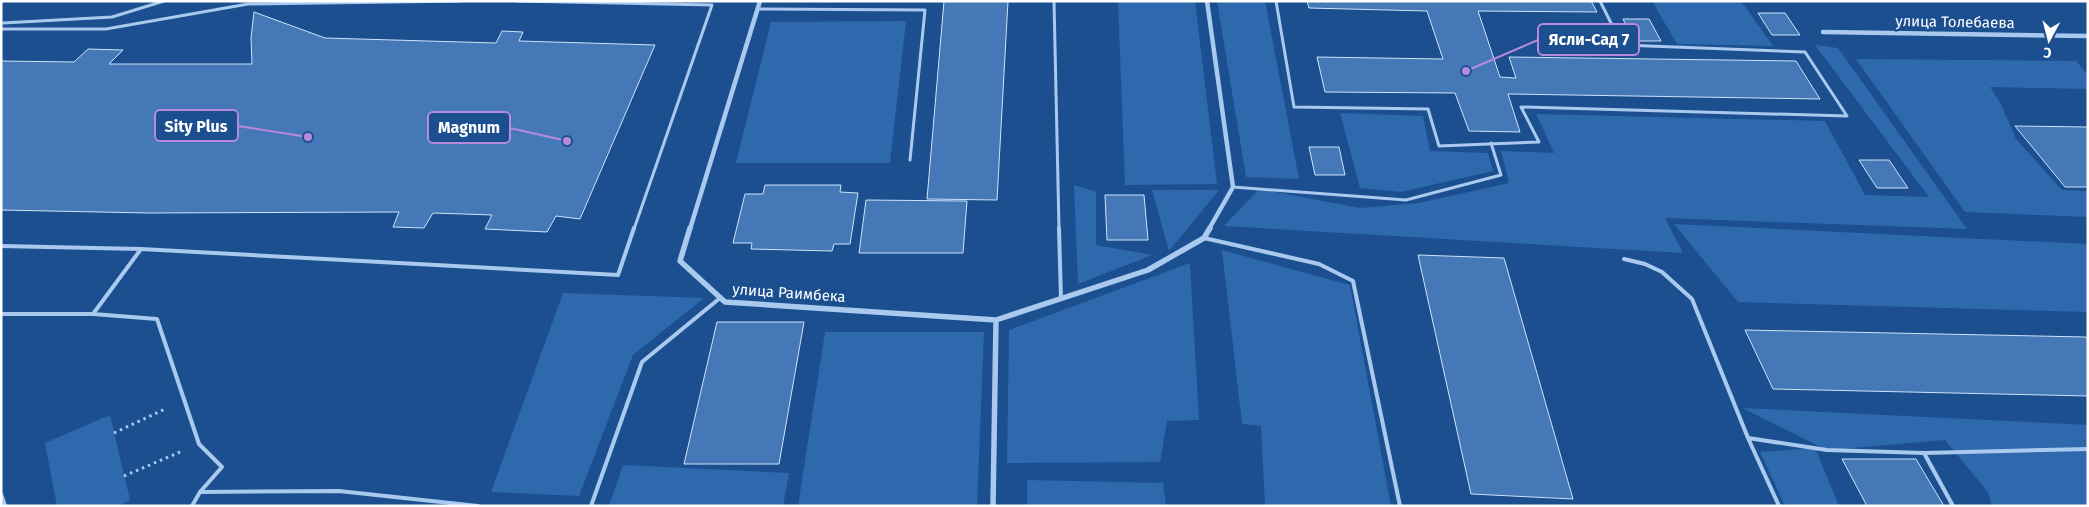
<svg xmlns="http://www.w3.org/2000/svg" width="2089" height="507" font-family="'Fira Sans',sans-serif">
<rect width="100%" height="100%" fill="#1b4f8f"/>
<path fill="#2e69ad" d="M1118 1H1195L1217 184 1125 185Z
M1217 1H1265L1299 179 1246 177Z
M1652 1H1741L1773 46 1677 44Z
M906 21 890 163H736L771 22Z
M1815 45 1838 48 1967 229 1665 218 1683 253 1224 226 1259 189 1360 208 1419 203 1509 183 1501 151 1554 153 1536 114 1825 121 1865 195 1929 197Z
M1856 59 2076 61 2088 75V89L1990 87 2001 104 2016 139 2062 190 2088 191V217L1965 212Z
M1340 113 1423 116 1430 151 1488 153 1493 171 1401 192 1360 188Z
M1074 185 1096 192V245L1152 255 1078 284Z
M1152 190H1219L1169 251Z
M1674 224 2088 244V312L1738 302Z
M1222 250 1350 285 1391 506H1265L1261 426 1242 424Z
M1190 263 1199 420 1167 421 1160 462 1007 463 1009 330Z
M563 293 704 298 633 355 579 496 491 492Z
M825 332H984L977 506H798Z
M1742 408 2088 425V506H1992L1988 492 1945 440 1827 450Z
M110 415 130 500 119 506H57L45 443Z
M1815 448 1839 506H1785L1760 452Z
M623 465H624L789 473 783 506H609Z
M1027 480 1163 483 1166 506H1027Z"/>
<path fill="#4478b7" stroke="#cfe3fa" d="M944 1H1008L997 200 927 199Z
M1307 1H1591L1597 12 1478 11 1500 77 1516 78 1509 57 1796 61 1820 99 1508 94 1520 132 1469 131 1455 93 1325 92 1317 57 1443 59 1427 11 1309 8Z
M254 12 325 38 496 43 502 31 523 32 519 41 655 45 580 219 556 216 547 232 485 229 492 215 433 213 424 228 393 227 399 212 148 213 1 210V61L74 62 88 49 123 50 109 64H252L251 38Z
M1758 13H1785L1800 35H1772Z
M1623 19H1649L1661 41H1634Z
M2015 126 2088 127V187H2065Z
M1309 147H1339L1345 175H1315Z
M1859 160H1889L1908 188H1877Z
M765 185H841L840 192 858 193 850 244H834L832 251 751 249 752 243H733L745 194H763Z
M1105 195H1144L1148 240H1107Z
M866 200 967 201 963 253H859Z
M1418 255 1504 258 1573 499 1471 494Z
M717 322H804L779 464H684Z
M1745 330 2086 337 2088 340V396L1773 389Z
M1842 459H1916L1944 506H1867Z"/>
<g fill="none" stroke-linecap="round" stroke-linejoin="round">
<path stroke="#a9c9ee" stroke-width="3" stroke-dasharray="2.5 4" stroke-linecap="butt" d="M114 433 165 409
M124 476 180 452"/>
<path stroke="#a9c9ee" stroke-width="3" d="M517 1 712 5 634 229
M1054 1 1059 229
M1276 1 1294 107 1428 109 1439 146 1539 142 1521 107 1847 116 1805 52 1622 45 1600 1
M758 9 925 10 910 160
M3 23 112 17 164 1
M1 29H106L248 4 461 1
M1233 187 1406 200 1501 175 1491 143"/>
<path stroke="#a9c9ee" stroke-width="4" d="M1059 228 1061 299
M1204 238 1319 264 1353 281 1400 506
M1 246 141 249 618 275 634 228
M1624 259 1645 264 1662 272 1692 299 1748 438 1779 506
M1 314H93L157 319 199 444 222 467 200 492 192 506
M93 314 141 249
M1748 438 1827 450 1924 453 1953 506
M1924 453 2088 449
M200 492 339 491 478 506
M1 494 5 506
M591 506 642 362 720 298"/>
<path stroke="#a9c9ee" stroke-width="4.5" d="M1207 1 1233 187 1209 229
M1823 32 2088 36
M690 229 760 1"/>
<path stroke="#a9c9ee" stroke-width="5.5" d="M690 228 680 261 725 302 996 320 993 506
M996 320 1148 270 1204 238 1210 228"/>
</g>
<g text-anchor="middle" stroke-width="5" stroke-linejoin="round" paint-order="stroke">
<g font-size="15" fill="#fff" stroke="#1b4f8f">
<text transform="translate(1955 22) rotate(1)" y="5">улица Толебаева</text>
<text transform="translate(789 293) rotate(4)" y="5">улица Раимбека</text>
</g>
</g>
<path fill="none" stroke="#b68bdc" stroke-width="2" d="M1466 71L1538 40M308 137L238 126M567 141L510 128"/>
<g fill="#b68bdc" stroke="#1b4f8f" stroke-width="2">
<circle cx="1466" cy="71" r="5"/>
<circle cx="308" cy="137" r="5"/>
<circle cx="567" cy="141" r="5"/>
</g>
<g fill="#1b4f8f" stroke="#b68bdc" stroke-width="2">
<rect x="1538" y="24" width="101" height="31" rx="5"/>
<rect x="155" y="110" width="83" height="31" rx="5"/>
<rect x="428" y="112" width="82" height="31" rx="5"/>
</g>
<g font-size="16" text-anchor="middle" font-weight="bold" fill="#fff">
<text x="1589" y="45">Ясли-Сад 7</text>
<text x="196" y="132">Sity Plus</text>
<text x="469" y="133">Magnum</text>
</g>
<rect width="2089" height="507" fill="none" stroke="#ffffff" stroke-width="5"/>
<g transform="translate(2049 40) rotate(187)" stroke="#1b4f8f" stroke-width="4" paint-order="stroke">
<path d="M0-4L9 19L0 12L-9 19Z" fill="#ffffff"/>
<text y="-8" font-size="14" font-weight="bold" text-anchor="middle" fill="#ffffff">С</text>
</g>
</svg>
